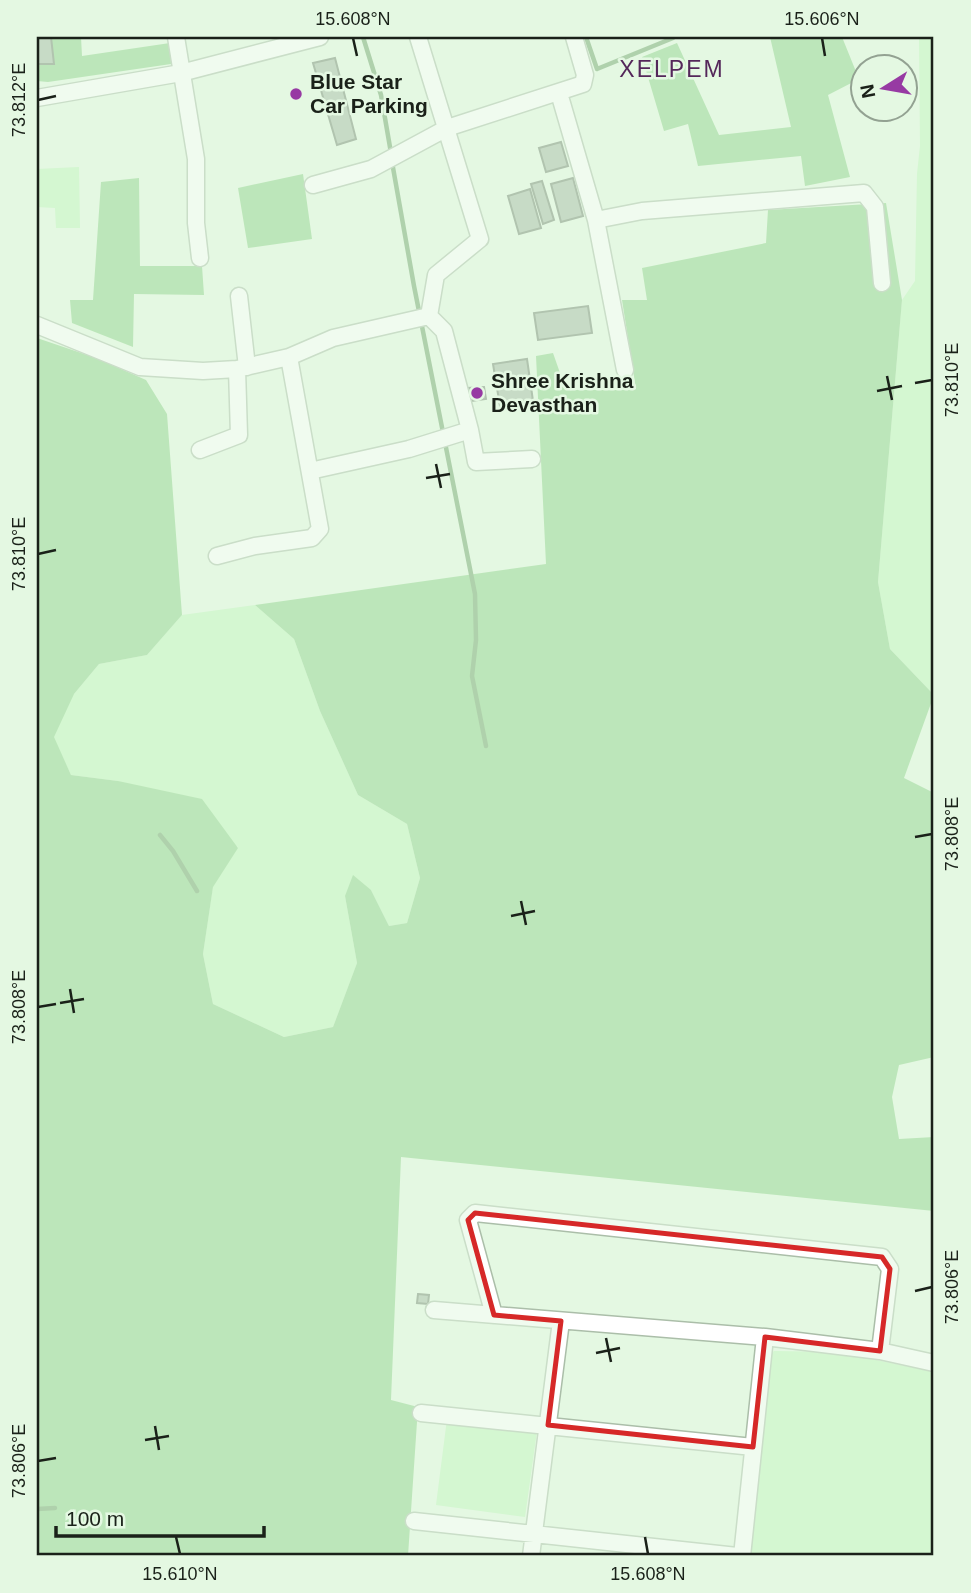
<svg xmlns="http://www.w3.org/2000/svg" width="971" height="1593" font-family="Helvetica,sans-serif">
<rect width="100%" height="100%" fill="#e4f8e2"/>
<path fill="#c0f5bc" d="M919 37H934V695L890 649 878 582 902 300 915 281 917 174 920 146Z
M79 167 80 228H56L55 208 37 207V169Z
M255 605 294 639 320 711 358 795 407 824 420 878 407 923 389 926 371 890 345 896 357 963 333 1027 284 1037 213 1004 203 954 213 886 238 847 118 781 71 775 53 737 37 664 74 694 99 664 147 655 182 615Z
M774 1351 838 1352 934 1372V1556H748L767 1357Z
M447 1419 537 1431 525 1517 436 1505Z"/>
<path fill="#8dd189" d="M37 37H81L82 56 170 43 171 64 48 82 37 81Z
M770 37H842L859 79 828 95 850 177 805 186 801 156 698 166 688 124 664 131 642 57 677 43 719 135 791 127Z
M303 174 312 239 248 248 238 188Z
M139 178 140 266H202L204 295 134 294 133 347 72 323 70 300H93L101 182Z
M886 203 902 300 878 582 890 649 934 695 904 778 934 793V1057L899 1065 892 1097 899 1139 934 1137V1211L401 1157 391 1400 418 1407 408 1556H37V338L96 358 146 380 167 414 182 615 147 655 99 664 74 694 54 737 71 775 118 781 202 799 238 848 213 887 203 954 213 1004 284 1037 333 1027 357 963 345 896 353 875 371 890 389 926 407 923 420 878 407 824 358 795 320 711 294 639 255 605 546 564 536 356 553 353 566 390 636 389 622 300H647L642 268 766 243 768 210Z"/>
<g fill="none" stroke-linecap="round" stroke-linejoin="round">
<path stroke="#70a26c" stroke-width="4.5" d="M363 37 381 95 391 153
M586 37 597 69 673 38
M392 162 414 286 475 594 476 640 472 676 486 746
M160 835 173 851 197 891
M37 1509 55 1508"/>
</g>
<path fill="#a5b8a4" stroke="#738572" stroke-width="2" d="M37 37H51L54 64H37Z
M335 58 356 139 337 145 313 63Z
M561 142 568 166 546 172 539 148Z
M573 178 583 216 561 222 551 184Z
M542 181 554 220 543 224 531 184Z
M530 189 541 228 519 234 508 196Z
M588 306 592 333 538 340 534 313Z
M527 359 533 401 500 406 493 364Z
M484 387 486 399 472 401 468 388Z
M418 1294 429 1295 428 1304 417 1303Z"/>
<g fill="none" stroke-linecap="round" stroke-linejoin="round">
<g stroke="#abbea9" stroke-width="19">
<path id="minor" d="M176 37 196 159V223L200 258
M559 93 596 220 625 370
M37 98 181 73 320 37
M313 185 371 169 447 128 583 84 585 75 574 37
M596 220 642 211 864 193 875 207 882 283
M239 296 247 367
M429 316 444 331 470 430 476 462 532 459
M37 325 140 367 203 371 237 369 289 357 333 338 429 316 436 275 480 239 418 37
M200 450 239 435 237 369
M310 471 409 449 470 430
M217 556 255 546 312 538 320 529 289 357
M434 1310 765 1337 880 1351 934 1363
M494 1315 468 1220 475 1213 882 1257 890 1269 880 1351
M421 1413 753 1447
M414 1521 737 1556
M531 1556 561 1321
M742 1556 765 1337"/>
</g>
<use href="#minor" stroke="#fff" stroke-width="16"/>
</g>
<path d="M0 0H971V1593H0ZM475 1213 882 1257 890 1269 880 1351 765 1337 753 1447 548 1425 561 1321 494 1315 468 1220Z" fill="#e4f8e2" fill-opacity=".55" fill-rule="evenodd"/>
<path fill="none" stroke="#d62828" stroke-width="5" stroke-linejoin="round" d="M475 1213 882 1257 890 1269 880 1351 765 1337 753 1447 548 1425 561 1321 494 1315 468 1220Z"/>
<path fill="none" stroke="#1a2119" stroke-width="2.5" d="M353 38 357 56M822 38 825 56M38 100 56 96M887 376 892 400M915 383 932 380M877 391 902 386M436 464 441 488M426 478 450 474M38 554 56 550M915 837 932 834M521 901 526 925M511 916 535 911M70 989 74 1013M60 1003 84 999M38 1007 56 1004M915 1291 932 1287M606 1338 611 1362M596 1353 620 1348M155 1426 159 1450M145 1440 169 1436M38 1461 56 1458M176 1537 180 1554M645 1537 648 1554"/>
<g fill="#973aa3" stroke="#e4f8e2" stroke-width="2.5">
<circle cx="296" cy="94" r="7"/>
<circle cx="477" cy="393" r="7"/>
</g>
<g text-anchor="middle" stroke-width="5" stroke-linejoin="round" paint-order="stroke">
<g font-size="21" font-weight="bold" fill="#1a2119" stroke="#e4f8e2" text-anchor="start">
<text x="310" y="89">Blue Star<tspan x="310" dy="24">Car Parking</tspan></text>
<text x="491" y="388">Shree Krishna<tspan x="491" dy="24">Devasthan</tspan></text>
</g>
<g font-size="23" letter-spacing="2" fill="#54275a" stroke="#e4f8e2">
<text x="672" y="77">XELPEM</text>
</g>
</g>
<rect width="971" height="1593" fill="none" stroke="#e4f8e2" stroke-width="77"/>
<g transform="translate(884 88) rotate(259)"><circle r="33" fill="#e4f8e2" stroke="#93a292" stroke-width="2"/>
<path d="M0-5L12 26L0 18L-12 26Z" fill="#973aa3"/>
<text y="-10" font-size="19" font-weight="bold" text-anchor="middle" fill="#1a2119">N</text>
</g>
<path d="M56 1526v10h208v-10" fill="none" stroke="#1a2119" stroke-width="3.5"/>
<text x="66" y="1526" font-size="21" fill="#1a2119" stroke="#e4f8e2" stroke-width="5" paint-order="stroke">100 m</text>
<rect x="38" y="38" width="894" height="1516" fill="none" stroke="#1a2119" stroke-width="2.5"/>
<g font-size="18" text-anchor="middle" fill="#1a2119">
<text x="353" y="25">15.608°N</text>
<text x="822" y="25">15.606°N</text>
<text transform="translate(19 100) rotate(-90)" y="6">73.812°E</text>
<text transform="translate(952 380) rotate(-90)" y="6">73.810°E</text>
<text transform="translate(19 554) rotate(-90)" y="6">73.810°E</text>
<text transform="translate(952 834) rotate(-90)" y="6">73.808°E</text>
<text transform="translate(19 1007) rotate(-90)" y="6">73.808°E</text>
<text transform="translate(952 1287) rotate(-90)" y="6">73.806°E</text>
<text transform="translate(19 1461) rotate(-90)" y="6">73.806°E</text>
<text x="180" y="1580">15.610°N</text>
<text x="648" y="1580">15.608°N</text>
</g>
</svg>
